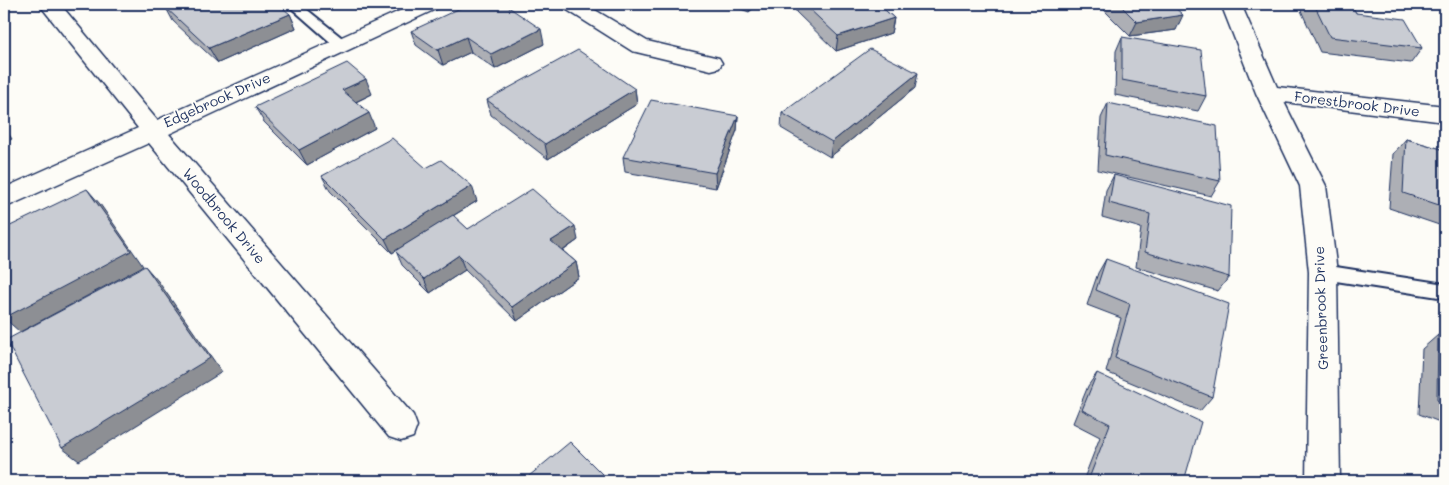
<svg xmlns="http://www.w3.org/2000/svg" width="1449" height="485" font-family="Mali,sans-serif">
<rect width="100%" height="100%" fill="#fdfcf7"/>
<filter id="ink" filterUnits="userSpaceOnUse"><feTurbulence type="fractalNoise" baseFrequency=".02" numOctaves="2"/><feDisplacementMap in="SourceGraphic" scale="10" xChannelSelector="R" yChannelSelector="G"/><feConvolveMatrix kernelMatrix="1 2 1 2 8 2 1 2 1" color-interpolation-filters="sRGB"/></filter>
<g filter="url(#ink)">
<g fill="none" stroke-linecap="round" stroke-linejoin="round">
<g stroke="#1b2f5e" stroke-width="4">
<path id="lane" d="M287 4H300L346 41 347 44 346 47H336Z
M1438 4H1445V8L1440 7Z
M1323 265 1445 284V298L1323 279 1317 277 1315 272 1317 267Z"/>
</g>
<g stroke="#1b2f5e" stroke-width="3">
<path id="street" d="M39 4H60L157 120 415 4H441L438 8 169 134 413 415 417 426 413 437 401 441 389 437 149 143 4 208V188L138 128Z
M561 4H585L647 41 719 58 722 63 719 68 711 70 632 51 564 8Z
M1221 4H1241L1277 87 1445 106V122L1284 102 1326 186 1337 272 1340 481H1306L1309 272 1300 186 1256 93Z"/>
</g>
<use href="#lane" fill="#fdfcf7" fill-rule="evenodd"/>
<use href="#street" fill="#fdfcf7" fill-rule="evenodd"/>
</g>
<path fill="#adafb5" stroke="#1b2f5e" d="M162 4H251L254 6 290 14 296 28 218 63 173 21 165 6Z
M727 4H758L749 12Z
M772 4H785L781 7Z
M797 4H878L894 18 891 33 836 51 796 12Z
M1098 4H1171L1176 30 1130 36Z
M1298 4H1351L1356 13 1422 48 1411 63 1320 52Z
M411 31 544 44 495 69 471 52 443 65 416 45Z
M1122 37 1206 96 1198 111 1115 95 1116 51Z
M915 88 830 157 781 128 782 113Z
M635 89 637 104 548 159 491 115 487 100Z
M372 94 356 102 375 128 307 165 264 122 255 107Z
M1108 103 1220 181 1211 196 1098 170 1101 118Z
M738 116 737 130 716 188 625 172 623 157Z
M1406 139 1445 150V227L1389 208 1393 154Z
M426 168 477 201 453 216 468 229 578 240 563 251 576 262 579 277 517 321 465 270 430 293 402 265 396 251 392 253 330 191 322 176Z
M1114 175 1229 277 1218 291 1136 267 1141 228 1102 217 1106 190Z
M1106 259 1212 397 1200 411 1106 372 1121 318 1087 305 1098 273Z
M1438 335 1445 338V424L1419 414 1422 349Z
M1097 373 1184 481H1083L1100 437 1073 423 1088 386Z"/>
<path fill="#8d8f94" stroke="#1b2f5e" d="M750 4H758L749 12Z
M290 14 296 28 218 63 209 48Z
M1183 15 1176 30 1130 36 1137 22Z
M894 18 891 33 836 51 838 36Z
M541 29 544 44 495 69 491 54Z
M466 37 471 52 443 65 438 50Z
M918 73 915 88 830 157 832 142Z
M366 79 372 94 349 105 342 90Z
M635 89 637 104 548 159 545 144Z
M369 113 375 128 307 165 299 150Z
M738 116 737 130 716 188 715 173Z
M4 127 12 139 4 143Z
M472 186 477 201 392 253 385 239Z
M87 189 100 204 143 266 20 332 4 318Z
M575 226 578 240 555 256 551 241Z
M459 255 465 270 430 293 424 279Z
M576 262 579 277 517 321 512 307Z
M145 266 158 281 222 372 79 461 62 448Z"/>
<path fill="#c9ccd3" stroke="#1b2f5e" d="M171 4H251L254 6 261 4H278L290 14 209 48 164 6Z
M469 4H504L541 29 491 54 466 37 438 50 411 31Z
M804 4H878L894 18 838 36Z
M1119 4H1171L1183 15 1137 22Z
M1314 4H1351L1356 13 1405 19 1422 48 1330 37Z
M1122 37 1201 50 1206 96 1122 80Z
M870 49 918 73 832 142 782 113Z
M578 50 635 89 545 144 487 100Z
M347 63 366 79 342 90 369 113 299 150 255 107Z
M651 100 738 116 715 173 623 157Z
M1108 103 1217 126 1220 181 1105 155Z
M392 138 426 168 441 160 472 186 385 239 322 176Z
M1406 139 1445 150V207L1403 193Z
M1114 175 1231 206 1229 277 1145 252 1150 214 1109 203Z
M87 189 131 251 4 318V229Z
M532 189 575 226 551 241 576 262 512 307 459 255 424 279 395 251 453 215 468 229Z
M1106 259 1229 304 1212 397 1115 358 1130 304 1096 290Z
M145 266 210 358 62 448 6 340Z
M1438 335 1445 338V404L1437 400Z
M1097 373 1201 422 1184 481H1088L1110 424 1082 410Z
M570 442 609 481H523Z"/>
</g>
<g text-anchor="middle" stroke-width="4" stroke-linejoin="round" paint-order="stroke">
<g font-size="14" fill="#1b2f5e" stroke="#fdfcf7">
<text transform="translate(217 100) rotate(-24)" y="5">Edgebrook Drive</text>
<text transform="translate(1357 104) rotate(7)" y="5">Forestbrook Drive</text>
<text transform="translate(224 216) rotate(50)" y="5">Woodbrook Drive</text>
<text transform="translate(1321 308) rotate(-92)" y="5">Greenbrook Drive</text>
</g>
</g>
<rect width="1449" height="485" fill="none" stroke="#fdfcf7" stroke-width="20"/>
<rect x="10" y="10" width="1429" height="465" fill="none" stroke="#1b2f5e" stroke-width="2" filter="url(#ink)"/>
</svg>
